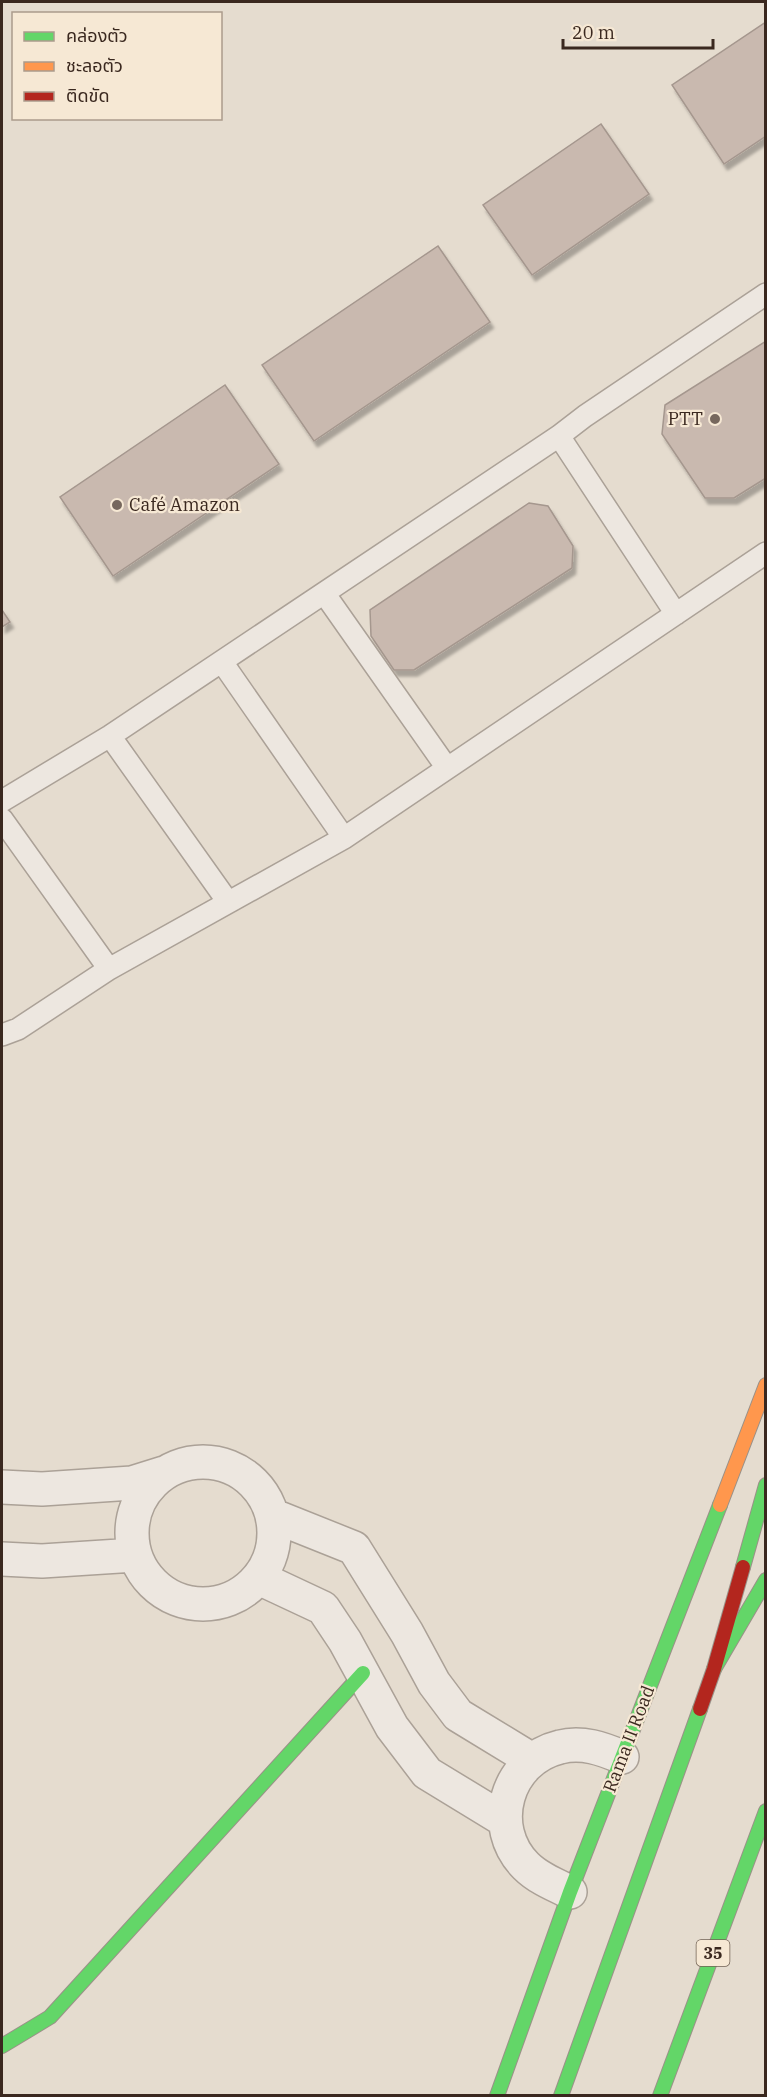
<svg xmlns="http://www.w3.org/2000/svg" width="767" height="2097" font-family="'IBM Plex Serif','Noto Sans Thai',serif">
<defs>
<filter id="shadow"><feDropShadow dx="3.5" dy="6" stdDeviation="1.5" flood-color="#0004"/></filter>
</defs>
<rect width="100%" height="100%" fill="#e5dccf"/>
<path fill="#c9b9af" stroke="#a5978e" stroke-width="1.5" filter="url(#shadow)" d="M766 22V136L724 164 672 85Z
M601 124 649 194 532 275 483 205Z
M438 246 490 322 314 441 262 365Z
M766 341V478L734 498H705L662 434 665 405Z
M225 385 279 464 113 576 60 497Z
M529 503 548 506 573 546 572 568 414 670H394L371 636 370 610Z
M2 610 10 622 2 627Z"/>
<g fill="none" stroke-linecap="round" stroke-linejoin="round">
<g stroke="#aba197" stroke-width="24">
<path id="lane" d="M559 436 676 614
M324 593 447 768
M222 662 344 838
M110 736 228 902
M2 801 110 736 559 436 585 416 766 294
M2 819 109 969
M2 1035 18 1029 109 969 344 838 766 553"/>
</g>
<g stroke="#aba197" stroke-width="36">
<path id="street" d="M132 1533a71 71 0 1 1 142 0a71 71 0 1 1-142 0Z
M2 1487 42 1489 132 1483 164 1473
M274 1516 354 1548 407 1633 434 1683 458 1715 532 1760
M2 1559 42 1561 135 1555
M259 1578 323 1608 345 1641 392 1727 427 1773 504 1820
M570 1892C555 1885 538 1878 526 1866 487 1827 506 1760 560 1747 582 1741 603 1749 622 1757"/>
</g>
<g stroke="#9a9188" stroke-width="16">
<path id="fast" d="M743 1567 766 1485
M714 1669 766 1580
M2 2046 50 2017 363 1673
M497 2096 570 1892 720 1505
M561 2096 700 1709
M660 2096 766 1811"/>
</g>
<g stroke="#9a9188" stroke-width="16">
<path id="slow" d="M720 1505 766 1385"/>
</g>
<g stroke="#9a9188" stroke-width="16">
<path id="jam" d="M700 1709 714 1669 743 1567"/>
</g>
<use href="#lane" stroke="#ede7e0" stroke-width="21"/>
<use href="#street" stroke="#ede7e0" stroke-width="33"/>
<use href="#fast" stroke="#63d668" stroke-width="14"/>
<use href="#slow" stroke="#ff974d" stroke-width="14"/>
<use href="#jam" stroke="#b3261e" stroke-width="14"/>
</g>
<g fill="#76675d" stroke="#f6e8d4" stroke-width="2">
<circle cx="715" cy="419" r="6"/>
<circle cx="117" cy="505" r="6"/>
</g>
<g text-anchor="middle" stroke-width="4.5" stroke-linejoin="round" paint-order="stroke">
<rect fill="#f6e8d4" stroke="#726255" stroke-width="1.5" x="696.5" y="1940" width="33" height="26" rx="4.5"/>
<g font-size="16" font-weight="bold" fill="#3a281f">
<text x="713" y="1959">35</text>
</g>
<g font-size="18" fill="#3a281f" stroke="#f6e8d4" text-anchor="end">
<text x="703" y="425">PTT</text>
<text x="129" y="511" text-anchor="start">Café Amazon</text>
</g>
<g font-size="18" fill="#3a281f" stroke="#f6e8d4">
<text transform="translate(629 1739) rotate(-69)" y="6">Rama II Road</text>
</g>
</g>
<rect width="767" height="2097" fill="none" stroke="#3a281f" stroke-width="6"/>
<rect x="12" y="12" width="210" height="108" fill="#f6e8d4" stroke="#ab9b8c" stroke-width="1.5"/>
<rect x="24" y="32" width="30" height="9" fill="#63d668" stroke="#ab9b8c" stroke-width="1.5"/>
<text x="66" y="42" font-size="18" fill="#3a281f">คล่องตัว</text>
<rect x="24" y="62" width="30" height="9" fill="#ff974d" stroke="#ab9b8c" stroke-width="1.5"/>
<text x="66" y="72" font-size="18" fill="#3a281f">ชะลอตัว</text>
<rect x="24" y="92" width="30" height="9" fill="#b3261e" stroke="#ab9b8c" stroke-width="1.5"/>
<text x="66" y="102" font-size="18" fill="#3a281f">ติดขัด</text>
<path d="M563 39v9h150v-9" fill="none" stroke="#3a281f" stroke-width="3"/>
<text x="572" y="39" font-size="18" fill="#3a281f" stroke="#f6e8d4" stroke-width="4.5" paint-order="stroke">20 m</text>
</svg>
